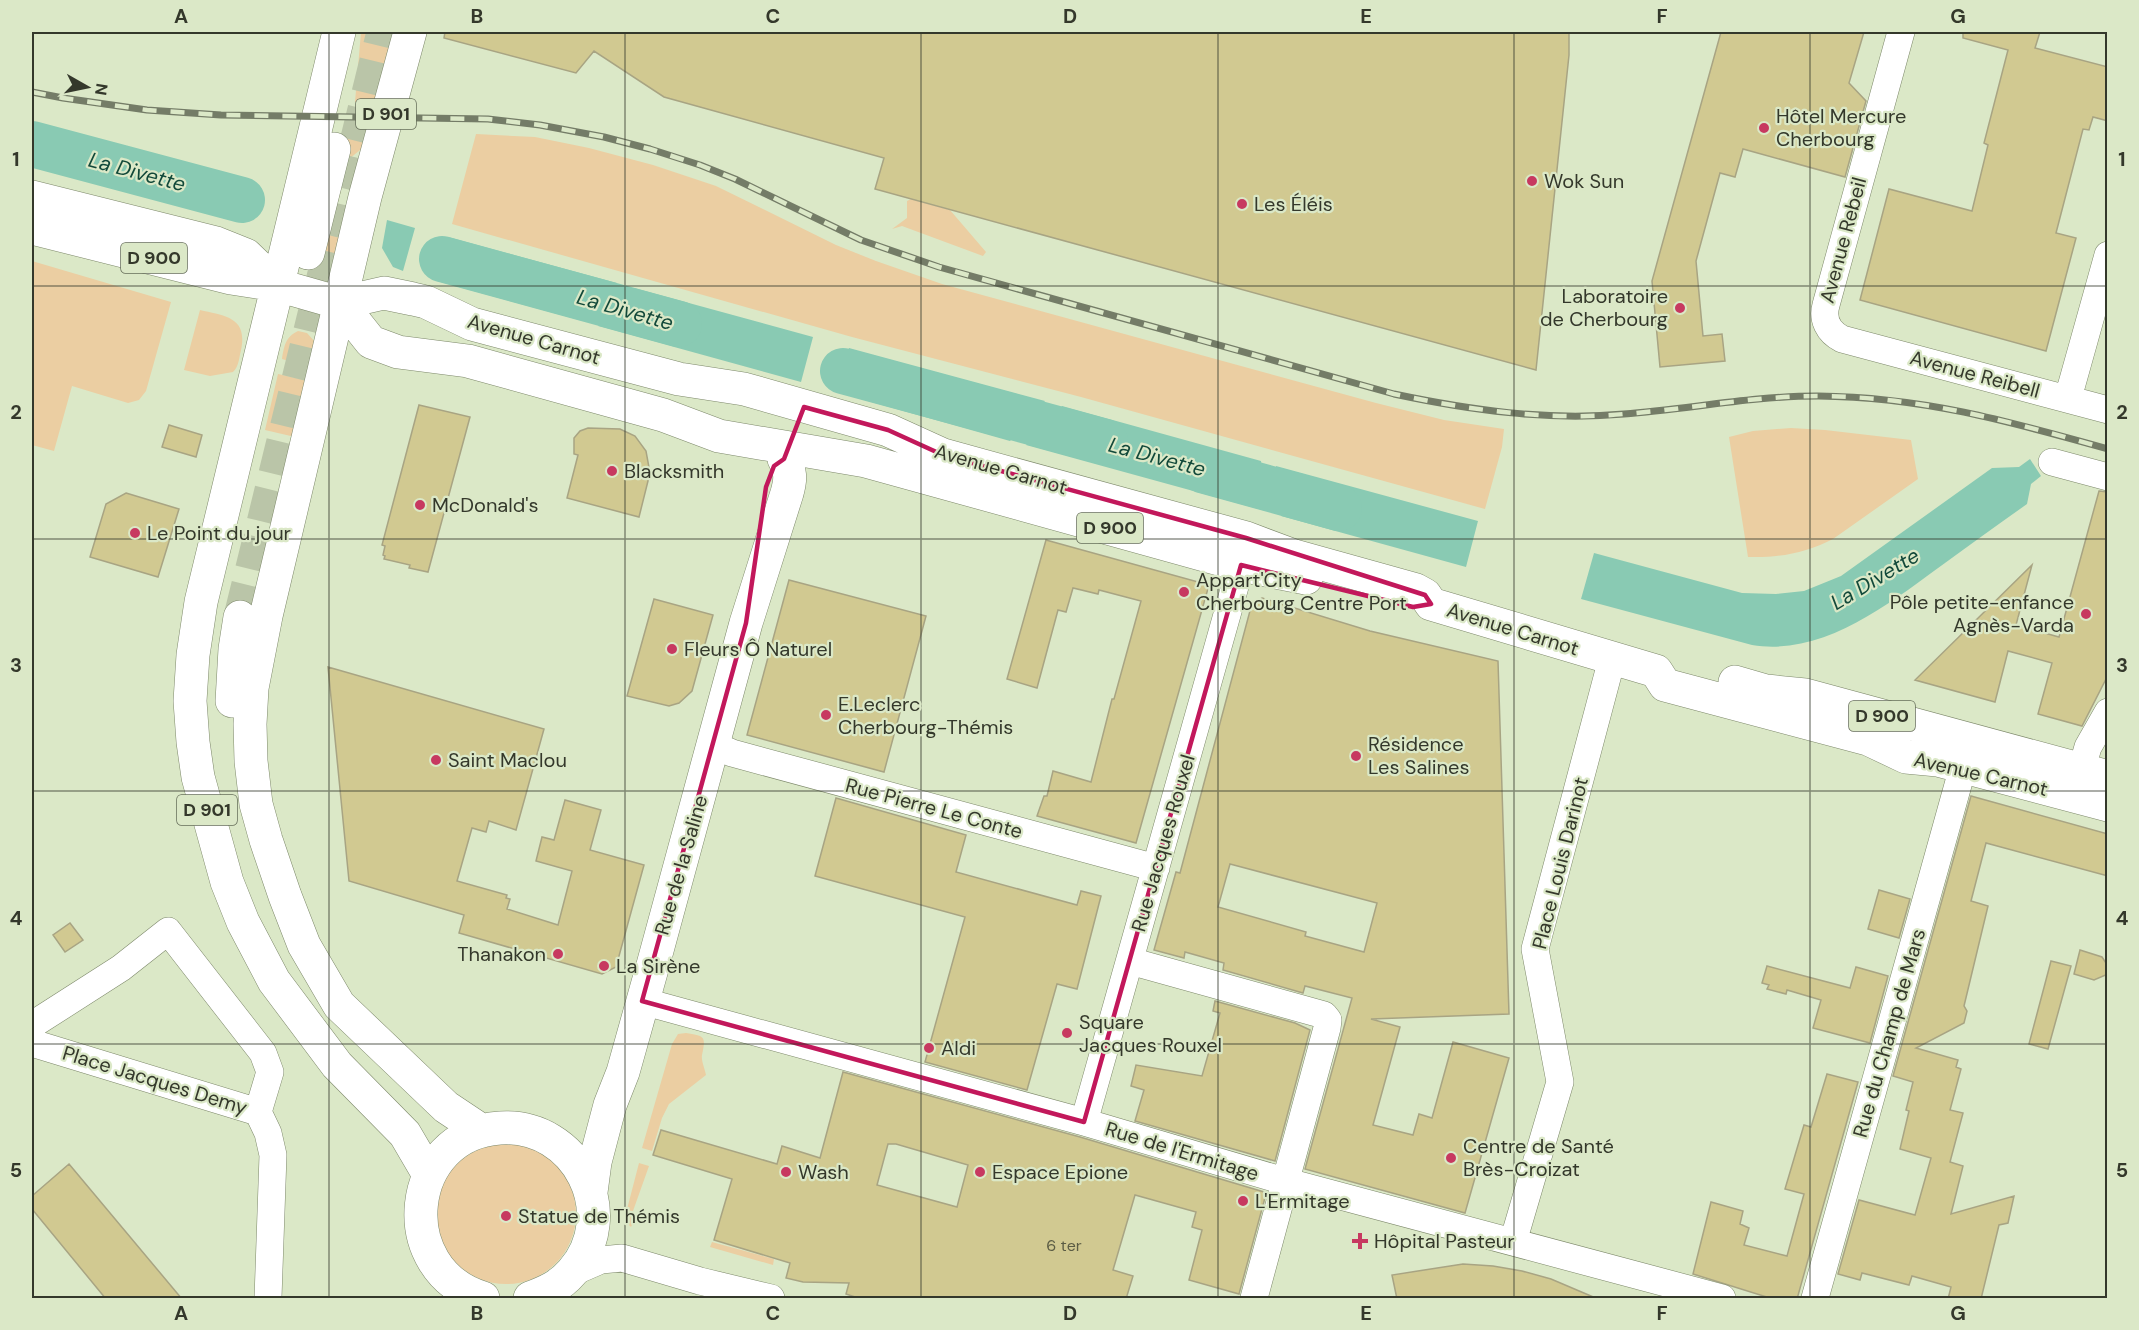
<svg xmlns="http://www.w3.org/2000/svg" width="2139" height="1330" font-family="'DM Sans',sans-serif">
<rect width="100%" height="100%" fill="#dbe8c7"/>
<path fill="#ebcea2" d="M361 32 391 38 375 104 355 102Z
M348 122 371 123 365 146 349 159 335 213 325 211Z
M476 134 535 137 589 148 653 165 716 186 836 245 876 261 942 284 1376 403 1444 420 1504 429 1502 447 1485 509 1081 397 852 337 452 224Z
M911 199 950 210 986 252 983 256 902 226 892 229 907 218V201Z
M319 226 345 233 335 255 330 258 321 256Z
M32 261 171 302 146 391 139 400 128 403 72 386 54 451 32 445Z
M200 310C225 316 248 317 241 350 239 358 239 366 233 372L210 376 184 370Z
M298 331 307 333 316 343 312 368 282 359C284 347 285 337 298 331Z
M278 374 309 381 295 437 265 430Z
M1791 428 1825 430 1911 440 1918 479 1833 539C1806 553 1779 558 1748 557L1729 437 1753 431Z
M686 1033C705 1036 706 1036 702 1055 701 1061 705 1069 706 1075L669 1104 662 1118 652 1151 642 1148 672 1044 678 1034Z
M436 1214a70 70 0 1 1 140 0a70 70 0 1 1-140 0Z
M639 1163 649 1166 633 1211 636 1216 631 1227 628 1224 625 1217Z
M712 1242 774 1259 773 1265 710 1247Z"/>
<path fill="#89cab3" d="M387 220 415 228 403 271 393 267 382 248Z
M448 237 617 283 583 321 437 281Z
M634 288 813 337 801 382 598 326Z
M849 348 1045 401 1010 441 836 392Z
M1062 406 1261 461 1266 511 1026 445Z
M2030 459 2041 476 2031 484 2027 504C1999 524 1972 543 1945 563 1891 602 1824 657 1752 645L1581 599 1594 553 1742 593 1776 594 1804 591 1841 576 1992 468 2019 467Z
M1276 466 1478 521 1466 567 1281 516Z"/>
<g fill="none" stroke-linecap="round" stroke-linejoin="round">
<path stroke="#89cab3" stroke-width="46" d="M32 144 242 200
M442 259 679 324
M843 371 1105 442
M1202 470 1339 508"/>
</g>
<path fill="#d1c991" stroke="#a8a483" stroke-width="1.5" fill-rule="evenodd" d="M445 32H1569V55L1536 370 875 189 884 158 664 97 594 51 576 73 444 38Z
M1721 32H1864L1849 83 1866 101 1845 177 1743 149 1735 177 1720 173 1696 261 1703 336 1722 334 1725 361 1660 367 1652 281Z
M1963 32H2040L2035 48 2108 67V121L2093 117 2089 130 2083 129 2056 233 2076 238 2046 351 1860 300 1889 189 1972 211 1988 145 1984 143 2008 50 1963 38Z
M419 405 470 417 428 572 409 568 410 565 384 559 385 556 383 555 385 546 382 545Z
M169 425 202 435 196 457 162 447Z
M588 428 620 429 635 436 646 451 650 473 639 517 567 498 578 455 574 454V438L580 431Z
M2099 491 2108 492V675L2082 726 2038 714 2052 663 2008 651 1995 702 1915 680 2032 565 2016 625 2059 637Z
M126 493 179 509 158 577 90 557 106 504Z
M1046 540 1209 585 1136 843 1037 816 1044 796H1047L1053 771 1091 782 1112 699H1114L1141 601 1099 590 1098 594 1073 588 1066 612 1058 610 1037 688 1007 679Z
M789 580 926 616 884 772 747 735Z
M1262 598 1370 631 1498 661 1509 1014 1371 1019 1400 1027 1373 1125 1413 1135 1419 1114 1432 1118 1453 1042 1509 1058 1465 1213 1305 1169 1352 998 1305 986 1303 993 1223 970 1224 963 1185 952 1184 958 1154 950 1176 872 1180 873 1251 607 1254 602ZM1230 864 1377 903 1364 952 1305 936 1306 932 1218 907Z
M654 599 713 615 692 691 679 703 669 706 627 696Z
M328 667 544 729 516 830 489 821 486 832 472 828 457 881 507 895 506 898 510 899 507 909 558 925 572 871 536 861 542 837 554 840 565 800 601 810 590 850 644 865 616 967 602 974 459 933 464 915 349 881Z
M1971 796 2108 834V876L1986 843 1971 901 1988 906 1964 1006 1967 1011 1964 1023 1916 1048 1958 1060 1956 1067 1961 1069 1950 1110 1963 1113 1950 1162 1963 1166 1951 1214 2014 1196 2008 1223 1999 1225 1981 1299H1948L1951 1287 1912 1276 1909 1285 1862 1273 1860 1280 1838 1274 1859 1200 1915 1215 1931 1158 1900 1149 1909 1111 1906 1110 1913 1082 1893 1076Z
M836 798 966 835 956 872 1077 905 1081 891 1101 896 1077 989 1057 984 1027 1090 925 1062 965 917 815 876Z
M1879 890 1910 899 1899 938 1868 929Z
M70 923 83 940 65 952 53 935Z
M2080 950 2102 957 2108 966V974L2094 980 2074 974Z
M2051 961 2071 966 2048 1049 2029 1044Z
M1767 966 1850 988 1856 967 1888 976 1870 1043 1813 1028 1821 1000 1787 990 1786 994 1767 989 1769 985 1762 983Z
M1215 1001 1295 1023 1310 1030 1275 1161 1135 1121 1144 1090 1131 1086 1136 1065 1202 1076 1220 1013 1213 1011Z
M843 1072 1080 1137 1264 1192 1266 1194 1239 1294 1189 1280 1202 1230 1192 1227 1196 1212 1135 1195 1113 1270 1133 1276 1126 1299H861L846 1294 849 1283 803 1282 786 1278 790 1263 714 1240 732 1179 653 1155 661 1130 777 1164 782 1146 820 1158ZM888 1144H896L968 1165 957 1207 877 1185Z
M1827 1074 1858 1082 1797 1299H1773L1693 1274 1711 1202 1743 1211 1740 1224 1749 1228 1744 1245 1787 1256 1804 1194 1785 1189 1804 1125 1811 1127Z
M69 1164 182 1299H106L32 1209V1196Z
M1463 1264 1493 1266 1522 1271 1551 1279 1598 1299H1397L1392 1275Z"/>
<g fill="none" stroke-linecap="round" stroke-linejoin="round">
<path stroke="#bac5a8" stroke-width="33" stroke-dasharray="33 16" stroke-linecap="butt" d="M240 617 383 32"/>
<g stroke="#7d886a" stroke-width="28">
<path id="minor" d="M1901 32 1826 305C1822 319 1828 332 1842 339L2108 410
M2068 398 2108 255
M2052 462 2108 477
M713 745 732 753 1156 868
M2081 771 2088 747 2108 712
M1130 961 1324 1015 1328 1020 1327 1028 1254 1298
M642 1001 1084 1122 1284 1181 1722 1298
M32 1025 121 968 168 931 263 1053 270 1072 258 1112 32 1043
M258 1112 268 1133 273 1155 268 1298
M1084 1122 1241 565
M1513 1242 1560 1082 1535 949 1612 659
M571 1273 601 1260 622 1258 700 1281 771 1298
M1815 1298 1963 767"/>
</g>
<g stroke="#7d886a" stroke-width="34">
<path id="primary" d="M339 32 201 602 193 655 190 701 193 742 198 777 227 882 243 922 274 981 337 1065 405 1134 429 1175
M410 32 365 197 266 616 252 688 250 724 251 761 256 804 266 840 285 896 304 945 339 1005 446 1107 482 1131
M32 197 216 243 246 255 277 285
M32 228 231 278 277 285 340 303 371 342 398 352 468 361 663 415 719 436 866 461 1241 565 1306 578
M308 253 334 149
M340 303 384 293 413 299 426 302 472 324 679 379 744 389 888 430 943 455 1246 538 1294 556 1416 590 1425 595 1431 604 1656 671 1665 685 1868 739 1906 757 1938 760 2108 805
M1735 682 1766 691 1805 695 2108 777
M232 701 235 649 240 617
M591 1192 595 1162 610 1105 623 1072 653 965 746 623 787 493C791 479 791 472 784 459
M483 1298C391 1270 405 1134 500 1128 577 1123 623 1214 572 1272 560 1286 546 1292 530 1298"/>
</g>
<use href="#minor" stroke="#fff" stroke-width="27"/>
<use href="#primary" stroke="#fff" stroke-width="33"/>
<g stroke="#747c67" stroke-width="7">
<path id="rail" d="M32 92 63 98 147 110 221 115 488 119 540 125 604 137 650 149 700 165 735 179 861 240 939 267 1394 394C1470 410 1547 421 1624 414 1689 409 1753 396 1818 396 1923 397 2008 421 2108 449"/>
</g>
<use href="#rail" stroke="#dbe8c7" stroke-width="4.5" stroke-dasharray="14" stroke-linecap="butt"/>
</g>
<path fill="none" stroke="#c2185b" stroke-width="4.5" stroke-linejoin="round" d="M804 407 888 430 943 455 1246 538 1425 595 1431 604 1413 607 1241 565 1084 1122 642 1001 746 623 766 487 774 466 784 459Z"/>
<path fill="none" stroke="#34382b" stroke-width="1.5" stroke-opacity="0.55" d="M329 32V1298M625 32V1298M921 32V1298M1218 32V1298M1514 32V1298M1810 32V1298M32 286H2108M32 539H2108M32 791H2108M32 1044H2108"/>
<g fill="#c73960" stroke="#dbe8c7" stroke-width="2">
<circle cx="1764" cy="128" r="6"/>
<circle cx="1532" cy="181" r="6"/>
<circle cx="1242" cy="204" r="6"/>
<circle cx="1680" cy="308" r="6"/>
<circle cx="612" cy="471" r="6"/>
<circle cx="420" cy="505" r="6"/>
<circle cx="135" cy="533" r="6"/>
<circle cx="1184" cy="592" r="6"/>
<circle cx="2086" cy="614" r="6"/>
<circle cx="672" cy="649" r="6"/>
<circle cx="826" cy="715" r="6"/>
<circle cx="1356" cy="756" r="6"/>
<circle cx="436" cy="760" r="6"/>
<circle cx="558" cy="954" r="6"/>
<circle cx="604" cy="966" r="6"/>
<circle cx="1067" cy="1033" r="6"/>
<circle cx="929" cy="1048" r="6"/>
<circle cx="1451" cy="1158" r="6"/>
<circle cx="786" cy="1172" r="6"/>
<circle cx="980" cy="1172" r="6"/>
<circle cx="1243" cy="1201" r="6"/>
<circle cx="506" cy="1216" r="6"/>
<path d="M1357 1232h6v6h6v6h-6v6h-6v-6h-6v-6h6z"/>
</g>
<g text-anchor="middle" stroke-width="4.5" stroke-linejoin="round" paint-order="stroke">
<g font-size="16" fill="#5b5c44">
<text x="1064" y="1251">6 ter</text>
</g>
<g fill="#dbe8c7" stroke="#666d5a" stroke-width="1.5">
<rect x="356" y="99" width="60" height="30" rx="4.5"/>
<rect x="121" y="243" width="66" height="30" rx="4.5"/>
<rect x="1077" y="513" width="66" height="30" rx="4.5"/>
<rect x="1849" y="701" width="66" height="30" rx="4.5"/>
<rect x="177" y="795" width="60" height="30" rx="4.5"/>
</g>
<g font-size="18" font-weight="bold" fill="#34382b">
<text x="386" y="120">D 901</text>
<text x="154" y="264">D 900</text>
<text x="1110" y="534">D 900</text>
<text x="1882" y="722">D 900</text>
<text x="207" y="816">D 901</text>
</g>
<g font-size="20" fill="#34382b" stroke="#dbe8c7" text-anchor="start">
<text x="1776" y="123">Hôtel Mercure<tspan x="1776" dy="23">Cherbourg</tspan></text>
<text x="1544" y="188">Wok Sun</text>
<text x="1254" y="211">Les Éléis</text>
<text x="1668" y="303" text-anchor="end">Laboratoire<tspan x="1668" dy="23">de Cherbourg</tspan></text>
<text x="624" y="478">Blacksmith</text>
<text x="432" y="512">McDonald's</text>
<text x="147" y="540">Le Point du jour</text>
<text x="1196" y="587">Appart'City<tspan x="1196" dy="23">Cherbourg Centre Port</tspan></text>
<text x="2074" y="609" text-anchor="end">Pôle petite-enfance<tspan x="2074" dy="23">Agnès-Varda</tspan></text>
<text x="684" y="656">Fleurs Ô Naturel</text>
<text x="838" y="711">E.Leclerc<tspan x="838" dy="23">Cherbourg-Thémis</tspan></text>
<text x="1368" y="751">Résidence<tspan x="1368" dy="23">Les Salines</tspan></text>
<text x="448" y="767">Saint Maclou</text>
<text x="546" y="961" text-anchor="end">Thanakon</text>
<text x="616" y="973">La Sirène</text>
<text x="1079" y="1029">Square<tspan x="1079" dy="23">Jacques Rouxel</tspan></text>
<text x="941" y="1055">Aldi</text>
<text x="1463" y="1153">Centre de Santé<tspan x="1463" dy="23">Brès-Croizat</tspan></text>
<text x="798" y="1179">Wash</text>
<text x="992" y="1179">Espace Epione</text>
<text x="1255" y="1208">L'Ermitage</text>
<text x="518" y="1223">Statue de Thémis</text>
<text x="1374" y="1248">Hôpital Pasteur</text>
</g>
<g font-size="20" fill="#34382b" stroke="#dbe8c7">
<text transform="translate(1843 240) rotate(-75)" y="7">Avenue Rebeil</text>
<text transform="translate(534 339) rotate(16)" y="7">Avenue Carnot</text>
<text transform="translate(1975 374) rotate(15)" y="7">Avenue Reibell</text>
<text transform="translate(1001 469) rotate(16)" y="7">Avenue Carnot</text>
<text transform="translate(1513 629) rotate(17)" y="7">Avenue Carnot</text>
<text transform="translate(1981 774) rotate(13)" y="7">Avenue Carnot</text>
<text transform="translate(934 808) rotate(15)" y="7">Rue Pierre Le Conte</text>
<text transform="translate(1163 843) rotate(-74)" y="7">Rue Jacques Rouxel</text>
<text transform="translate(1560 863) rotate(-76)" y="7">Place Louis Darinot</text>
<text transform="translate(681 865) rotate(-74)" y="7">Rue de la Saline</text>
<text transform="translate(1889 1033) rotate(-74)" y="7">Rue du Champ de Mars</text>
<text transform="translate(155 1080) rotate(17)" y="7">Place Jacques Demy</text>
<text transform="translate(1182 1151) rotate(17)" y="7">Rue de l'Ermitage</text>
</g>
<g font-size="21" font-style="italic" fill="#12493a" stroke="#dbe8c7">
<text transform="translate(137 172) rotate(15)" y="7">La Divette</text>
<text transform="translate(625 310) rotate(16)" y="7">La Divette</text>
<text transform="translate(1157 457) rotate(15)" y="7">La Divette</text>
<text transform="translate(1875 579) rotate(-31)" y="7">La Divette</text>
</g>
</g>
<rect width="2139" height="1330" fill="none" stroke="#dbe8c7" stroke-width="66"/>
<g transform="translate(87 87) rotate(99)" stroke="#dbe8c7" stroke-width="4.5" paint-order="stroke">
<path d="M0-4.5L10 22L0 15L-10 22Z" fill="#34382b"/>
<text y="-9" font-size="16" font-weight="bold" text-anchor="middle" fill="#34382b">N</text>
</g>
<rect x="33" y="33" width="2073" height="1264" fill="none" stroke="#34382b" stroke-width="2"/>
<g font-size="20" text-anchor="middle" font-weight="bold" fill="#34382b">
<text x="181" y="23">A</text>
<text x="477" y="23">B</text>
<text x="773" y="23">C</text>
<text x="1070" y="23">D</text>
<text x="1366" y="23">E</text>
<text x="1662" y="23">F</text>
<text x="1958" y="23">G</text>
<text x="16" y="166">1</text>
<text x="2122" y="166">1</text>
<text x="16" y="419">2</text>
<text x="2122" y="419">2</text>
<text x="16" y="672">3</text>
<text x="2122" y="672">3</text>
<text x="16" y="925">4</text>
<text x="2122" y="925">4</text>
<text x="16" y="1177">5</text>
<text x="2122" y="1177">5</text>
<text x="181" y="1320">A</text>
<text x="477" y="1320">B</text>
<text x="773" y="1320">C</text>
<text x="1070" y="1320">D</text>
<text x="1366" y="1320">E</text>
<text x="1662" y="1320">F</text>
<text x="1958" y="1320">G</text>
</g>
</svg>
